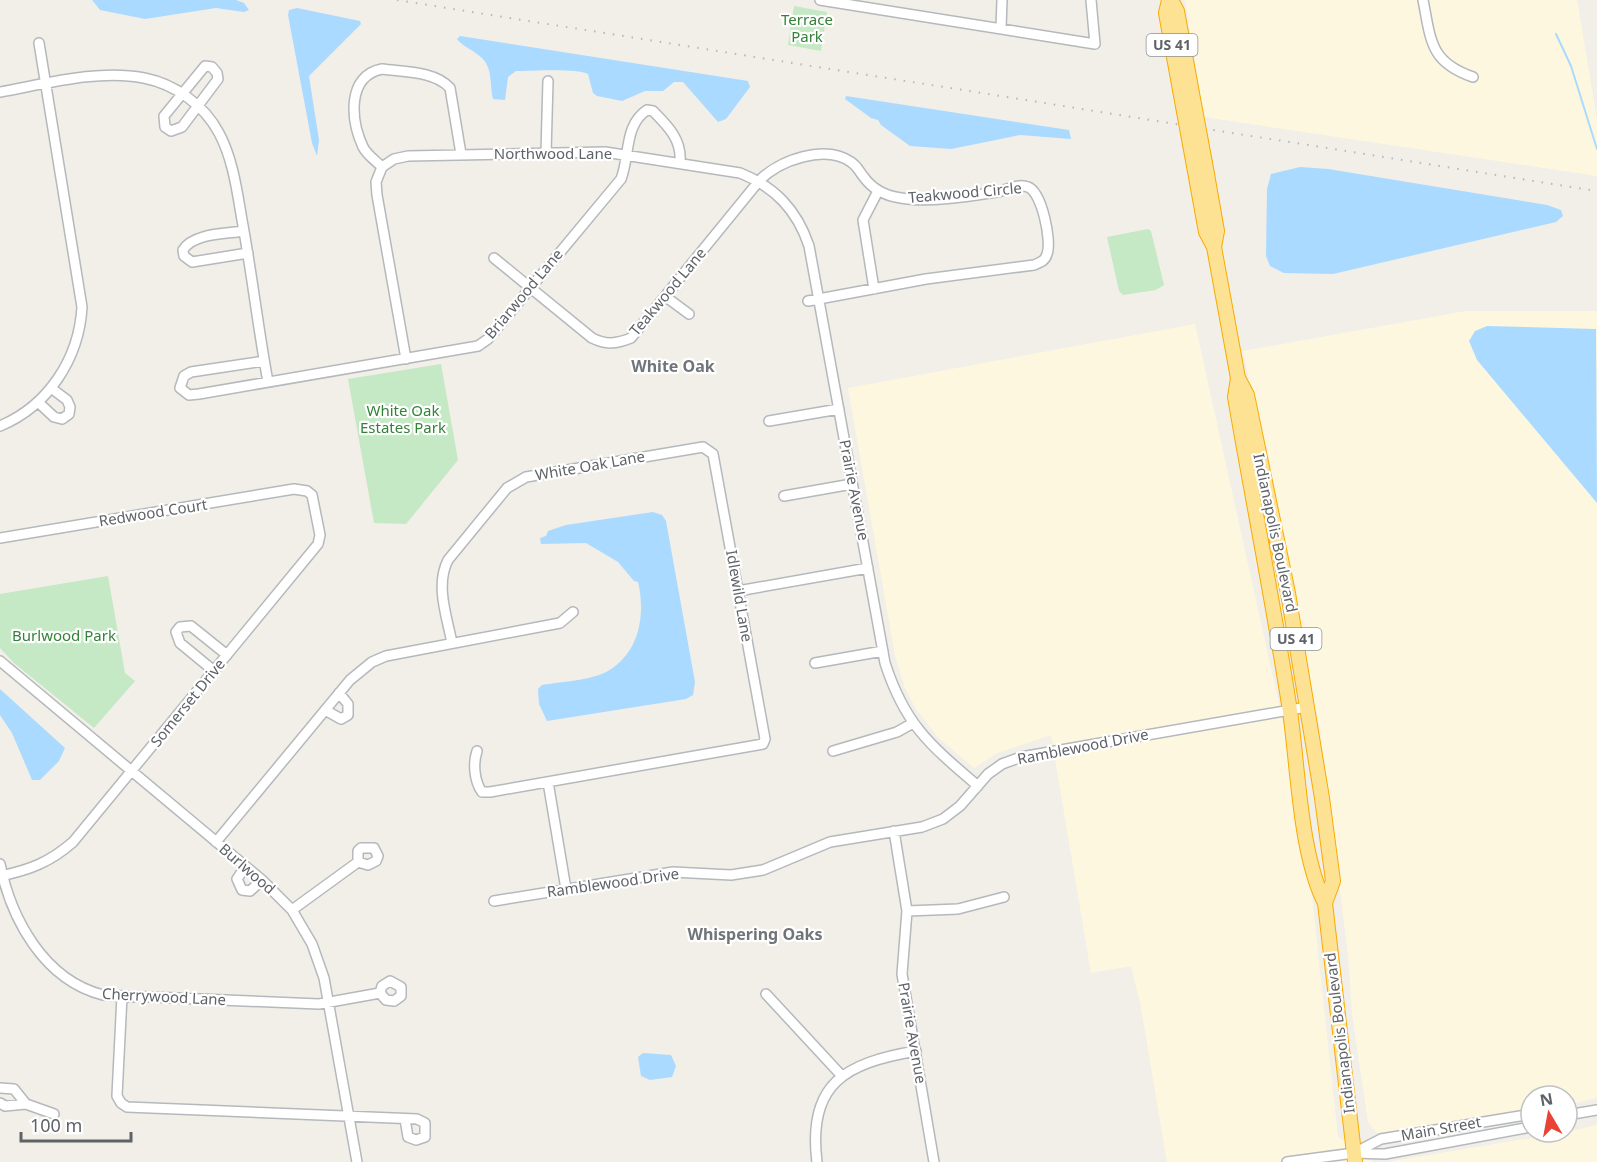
<svg xmlns="http://www.w3.org/2000/svg" width="1597" height="1162" font-family="'Noto Sans',sans-serif">
<rect width="100%" height="100%" fill="#f1efe8"/>
<path fill="#fef7e0" d="M1185 0H1577L1597 120V176L1204 117Z
M1466 311H1597V1098L1567 1105V1096H1531V1112L1377 1133 1368 1122 1352 1014 1348 955 1319 722 1309 688 1273 488 1243 351Z
M1195 324 1303 813 1338 1137 1373 1162H1167L1140 1002 1131 966 1091 973 1051 735 997 753 974 768 938 737 916 709 905 688 895 655 848 388Z
M1597 1125V1162H1387L1567 1132Z"/>
<path fill="#c5e8c5" d="M794 6 827 12 821 51 788 45Z
M1148 229 1151 231 1164 285 1156 290 1123 295 1119 291 1107 237Z
M441 364 458 460 406 524 374 523 348 379Z
M108 576 125 673 135 681 94 728 14 663 0 648V594Z"/>
<path fill="#aadaff" d="M92 0H236L244 3 249 10 244 12 216 8 145 19 100 10Z
M297 8 360 21 361 24 309 76 319 140 317 156 312 143 288 15 289 10Z
M460 36 748 81 750 87 726 119 718 122 683 82H674L663 91H645L622 101 597 96 593 93 588 74C578 68 531 71 516 71L508 77 505 100 493 99C489 82 494 65 477 54 471 49 462 46 457 39Z
M846 96 1069 130 1071 139 1020 135 951 149 910 146 881 125 878 120 871 118 845 99Z
M1300 167 1328 169 1547 205 1561 210 1563 216 1556 222 1333 274 1284 273 1270 266 1266 256 1267 189 1271 174Z
M1487 326 1596 329 1597 503 1477 360 1469 341 1475 331Z
M653 512 662 515 666 521 695 682 693 695 686 699 547 721 539 704 538 689 542 685C565 681 596 681 614 667 641 647 645 611 638 582L634 581 618 562 586 543 541 544 540 538 546 536 548 531 566 525Z
M0 689 65 748 59 761 40 780H32L12 733 0 715Z
M643 1053 671 1055 676 1066 672 1077 650 1080 641 1076 638 1057Z"/>
<g fill="none" stroke-linecap="round" stroke-linejoin="round">
<path stroke="#aadaff" stroke-width="2" d="M1556 34 1571 66 1597 149"/>
<g stroke="#b5b8bc" stroke-width="12">
<path id="minor" d="M820 0 1095 44 1091 0
M1423 0C1431 41 1430 62 1473 77
M1001 28 1002 0
M205 66 212 67 217 73 218 79 182 127 171 131 165 127 164 116Z
M0 92C45 84 98 69 144 78 175 84 204 105 219 133 233 159 237 191 242 220 252 274 258 328 268 382
M546 153 548 81
M382 167 394 159 408 156 605 152 740 173C775 187 797 210 809 246L885 663C905 725 930 745 978 786
M382 167C376 161 367 155 363 147 351 121 346 76 382 69 404 72 435 71 450 88L461 154
M382 167 376 182 377 195 406 359
M244 231C226 234 193 233 183 250L184 256 192 262 248 253
M494 258 592 338C606 345 616 344 631 338L759 181C779 160 825 144 851 162 857 166 859 171 863 176 872 189 886 196 901 198 927 203 971 196 997 192 1007 190 1018 183 1028 187 1042 192 1052 242 1047 254 1045 261 1041 262 1034 265L926 279 808 301
M874 289 863 220 878 191
M666 297 689 314
M264 361 191 372 184 376 180 388 189 395 199 394 478 346 488 339 621 179C630 156 624 125 647 110L653 111C668 126 682 140 680 162
M39 403 54 417 62 419 69 414 70 407 67 400 51 388
M769 421 839 409
M0 426C48 406 79 359 82 307L39 43
M784 496 852 484
M0 538 294 489 307 491 312 495 320 535 318 544 73 842C50 862 30 870 0 876
M738 591 868 568
M452 643C447 617 435 585 448 560L507 488 526 477 703 447 713 454 765 739 763 744 490 792H482C474 781 473 763 477 751
M0 661 262 880 292 910 312 944 324 978 357 1162
M815 663 883 651
M214 671 180 643 176 632 180 627 191 626 227 655
M325 710 341 719 348 715V704L339 693
M833 751 897 732 913 723
M548 782 566 889
M894 831 907 911 902 974 934 1162
M216 842 350 680 372 662 386 656 560 623 573 612
M0 864C11 919 44 980 103 995L319 1004 380 993 386 1000 394 1001 401 996V987L390 981 382 986 380 993
M245 867 237 879 242 890 250 891 262 880
M494 901 673 872 731 875 763 870 830 842 922 827 943 819 960 806 988 774 1002 764 1021 757 1307 707
M292 910 358 862V851L361 848H374L378 856 376 861 368 865 358 862
M907 911 958 909 1004 897
M766 994 841 1075
M122 996 117 1096 121 1103 127 1107 417 1119 425 1123V1137L416 1140 408 1137 405 1119
M0 1088 14 1089 26 1104
M0 1103 5 1106 26 1104 54 1114
M1567 1115 1597 1110
M1356 1152 1381 1139 1526 1115 1531 1117
M817 1162C807 1083 846 1063 916 1051
M1287 1162 1354 1153 1385 1154 1531 1127"/>
</g>
<g stroke="#f9ab00" stroke-width="16">
<path id="highway" d="M1169 0 1166 13 1180 90
M1171 0 1177 11 1191 88
M1205 163 1217 231 1214 247
M1194 166 1206 232 1214 247 1238 378 1247 395 1288 593 1322 798 1333 881 1325 903
M1238 378 1235 397C1253 502 1274 606 1290 711 1298 767 1300 855 1325 903L1355 1162"/>
</g>
<use href="#minor" stroke="#fff" stroke-width="9"/>
<use href="#highway" stroke="#fde293" stroke-width="14"/>
<path stroke="#b6b7b8" stroke-width="2" stroke-dasharray="1.5 8" stroke-linecap="butt" d="M397 0 1597 191"/>
<g stroke="#f9ab00" stroke-width="16" stroke-linecap="butt">
<path id="highway-bridge" d="M1191 88 1205 163
M1180 90 1194 166"/>
</g>
<use href="#highway-bridge" stroke="#fde293" stroke-width="14"/>
</g>
<g text-anchor="middle" stroke-width="4.5" stroke-linejoin="round" paint-order="stroke">
<g fill="#fff" stroke="#8f9295" stroke-width="1.5">
<rect x="1146.5" y="34" width="51" height="22" rx="4.5"/>
<rect x="1270.5" y="628" width="51" height="22" rx="4.5"/>
</g>
<g font-size="14" font-weight="bold" fill="#5f6368">
<text x="1172" y="50">US 41</text>
<text x="1296" y="644">US 41</text>
</g>
<g font-size="15" fill="#348238" stroke="#fff">
<text x="807" y="25">Terrace<tspan x="807" dy="17">Park</tspan></text>
<text x="403" y="416">White Oak<tspan x="403" dy="17">Estates Park</tspan></text>
<text x="64" y="641">Burlwood Park</text>
</g>
<g font-size="15" fill="#5f6368" stroke="#fff">
<text x="553" y="159">Northwood Lane</text>
<text transform="translate(965 193) rotate(-5)" y="5">Teakwood Circle</text>
<text transform="translate(668 292) rotate(-50)" y="5">Teakwood Lane</text>
<text transform="translate(524 294) rotate(-50)" y="5">Briarwood Lane</text>
<text transform="translate(590 466) rotate(-10)" y="5">White Oak Lane</text>
<text transform="translate(854 490) rotate(79)" y="5">Prairie Avenue</text>
<text transform="translate(153 513) rotate(-9)" y="5">Redwood Court</text>
<text transform="translate(1275 533) rotate(78)" y="5">Indianapolis Boulevard</text>
<text transform="translate(739 596) rotate(80)" y="5">Idlewild Lane</text>
<text transform="translate(188 703) rotate(-51)" y="5">Somerset Drive</text>
<text transform="translate(1083 747) rotate(-11)" y="5">Ramblewood Drive</text>
<text transform="translate(247 869) rotate(41)" y="5">Burlwood</text>
<text transform="translate(613 883) rotate(-8)" y="5">Ramblewood Drive</text>
<text transform="translate(164 997) rotate(3)" y="5">Cherrywood Lane</text>
<text transform="translate(912 1033) rotate(80)" y="5">Prairie Avenue</text>
<text transform="translate(1340 1033) rotate(-97)" y="5">Indianapolis Boulevard</text>
<text transform="translate(1441 1129) rotate(-10)" y="5">Main Street</text>
</g>
<g font-size="16" font-weight="bold" fill="#70757a" stroke="#fff">
<text x="673" y="372">White Oak</text>
<text x="755" y="940">Whispering Oaks</text>
</g>
</g>
<g transform="translate(1549 1114) rotate(350)"><circle r="28" fill="#ffffff" stroke="#bfc1c3" stroke-width="1.5"/>
<path d="M0-4.5L10 22L0 15L-10 22Z" fill="#ea4335"/>
<text y="-9" font-size="16" font-weight="bold" text-anchor="middle" fill="#5f6368">N</text>
</g>
<path d="M21 1132v9h110v-9" fill="none" stroke="#5f6368" stroke-width="3"/>
<text x="30" y="1132" font-size="18" fill="#5f6368" stroke="#ffffff" stroke-width="4.5" paint-order="stroke">100 m</text>
</svg>
